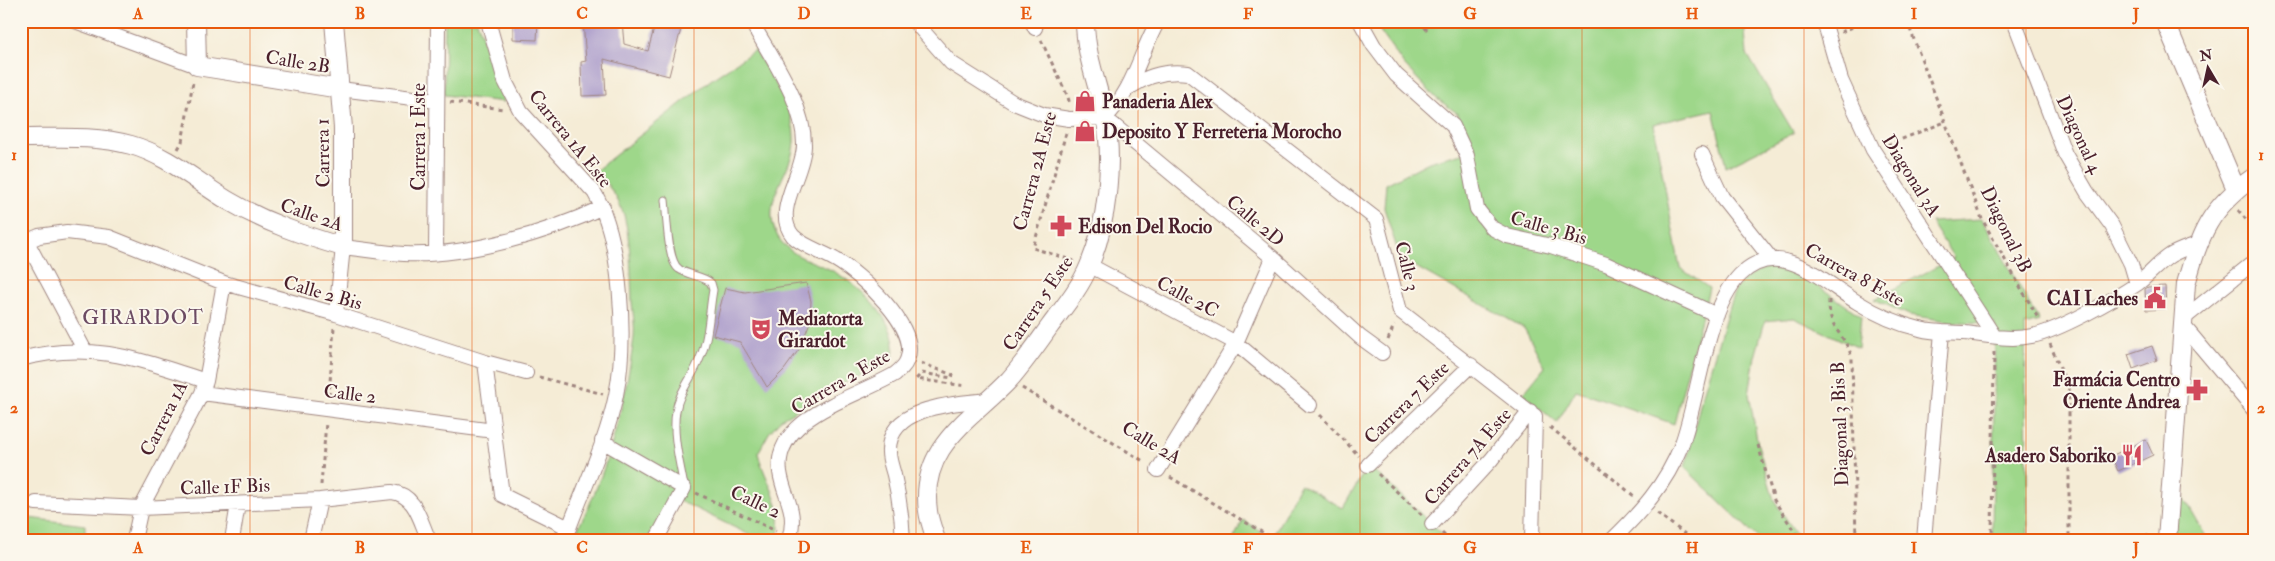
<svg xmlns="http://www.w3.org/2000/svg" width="2275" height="561" font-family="'IM FELL Double Pica',serif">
<rect width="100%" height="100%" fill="#fbf7ec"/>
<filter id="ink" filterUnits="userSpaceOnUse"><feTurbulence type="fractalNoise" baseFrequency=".02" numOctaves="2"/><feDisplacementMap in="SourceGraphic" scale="10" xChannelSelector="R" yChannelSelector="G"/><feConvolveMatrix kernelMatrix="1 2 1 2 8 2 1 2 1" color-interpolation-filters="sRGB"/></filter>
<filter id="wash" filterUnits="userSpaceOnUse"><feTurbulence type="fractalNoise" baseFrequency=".0096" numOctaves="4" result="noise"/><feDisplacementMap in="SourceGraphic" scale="20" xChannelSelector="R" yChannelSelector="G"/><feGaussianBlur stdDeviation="1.12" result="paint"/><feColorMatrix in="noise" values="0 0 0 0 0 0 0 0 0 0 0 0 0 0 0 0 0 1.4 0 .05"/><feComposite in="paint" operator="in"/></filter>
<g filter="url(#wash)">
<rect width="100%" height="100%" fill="#f5ecd6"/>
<path fill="#9ed78a" stroke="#747b5a" d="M445 21H477L504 102 444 95Z
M1373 21H1744L1747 54 1794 133 1726 167 1713 110 1653 124 1680 268 1709 288 1674 424 1576 390 1557 423 1523 394 1545 367 1524 328 1400 258 1384 208 1386 184 1429 162 1476 149 1457 113 1436 98 1404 65Z
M755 50C771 78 796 109 794 143 792 174 758 202 778 237 790 256 810 260 829 269 855 282 890 313 894 344 894 349 893 355 893 359L886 366 852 379 782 418 769 433 758 453C765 483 788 508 776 540H760L674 498 650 540H571C605 485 626 401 634 337 635 326 633 314 632 303 631 274 631 243 624 215 619 199 607 182 595 171L712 79Z
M1982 219 2039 321 2025 325 2028 540H1992L1995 323 1953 322 1909 315 1874 299 1954 258 1931 222Z
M1767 267H1788L1817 285 1861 316 1858 348 1794 318 1765 321 1755 357 1749 394 1758 445 1774 500 1800 540H1760L1685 468 1701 401 1729 306 1736 288 1746 278Z
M1368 465 1449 540H1233L1243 520 1272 538 1300 484 1343 508Z
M2178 488 2208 540H2174Z
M21 517 85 525V540H21Z"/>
<g id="blocks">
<path fill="#ac9dcb" d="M513 21H538L537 40 513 39Z
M583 21H622L624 44 648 51 656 21H683L669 76 604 59 606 95 582 96 581 62 586 61Z
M806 283 811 301 810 322 800 348 784 370 767 387 740 342 713 335 725 288 745 292Z
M2165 286 2166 309 2146 310 2145 289 2148 287Z
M2152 346 2157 360 2133 369 2128 354Z
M2146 440 2153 455 2118 471 2111 456Z"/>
</g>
</g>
<g filter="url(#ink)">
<use href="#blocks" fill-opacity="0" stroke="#a08680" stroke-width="1"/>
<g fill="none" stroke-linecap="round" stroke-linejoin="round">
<g stroke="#a08680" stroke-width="9">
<path id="service" d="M665 200C667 215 667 261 679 269 689 276 702 275 711 283L713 290C709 312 709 338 700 358 693 377 679 391 676 411 672 435 680 463 684 487"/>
</g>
<g stroke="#a08680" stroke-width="16">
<path id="minor" d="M75 21 197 66
M488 21 505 81 521 112 594 192C622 239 627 342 616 395 607 440 585 485 569 528L562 540
M751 21C771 58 805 103 804 146 803 176 772 211 793 236 804 247 823 252 836 260 860 274 921 328 907 360 905 366 900 370 895 374 858 397 772 417 780 472 784 499 798 509 789 540
M914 21 951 63 1014 103 1044 115 1069 119 1105 118
M1032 21 1035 28
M1360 21 1374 46 1396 75 1453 126 1467 156 1477 209 1492 228 1507 236 1551 246 1606 264 1717 315
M1824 21 1841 80 1873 150 1994 336
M2014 21 2065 154 2087 192 2112 226 2131 264 2137 284
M1130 87C1147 76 1167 70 1188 73L1376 219 1400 311 1535 416 1532 540
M340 89 437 101
M1105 118 1273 258 1360 337 1382 353
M1105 118C1135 88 1138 57 1158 21
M1702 154 1722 197 1772 260
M26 240 85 351
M21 244 39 236 67 232 109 237 224 283 336 314 485 362 526 373
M436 253 438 21
M1089 265 1236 343 1310 405
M336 314 343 247C363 249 384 253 404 254 465 257 548 233 603 207
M2183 319 2254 262
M2182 324 2254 410
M21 359C90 340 141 360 206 381
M485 362 502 495 569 528
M202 393 494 431
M602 441 684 488 656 540
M1368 465 1471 365
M1158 470 1236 343 1273 258
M36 503 141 508 320 500 392 492C416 495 420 521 429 540
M1432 524 1491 460 1530 411
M134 540 141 508 202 393 206 381 224 283
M232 540 238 504
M311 540 320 500
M903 540C902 518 899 496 894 475 892 467 889 460 889 452 887 406 957 403 988 400
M1612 540C1641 512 1666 484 1681 446 1699 400 1705 311 1740 275 1779 236 1822 281 1857 302 1876 314 1898 324 1920 329 1934 333 1950 332 1964 333 1986 335 2010 341 2032 336 2058 331 2115 299 2137 284 2148 276 2157 265 2168 257 2176 251 2187 248 2197 244
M1924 540 1942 332"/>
</g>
<g stroke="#a08680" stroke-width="20">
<path id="tertiary" d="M196 21 197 66 340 89
M2165 21 2236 189
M21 138C58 138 96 135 131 145 167 155 196 181 227 200 264 222 302 235 343 247V128L334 21
M936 540C933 530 929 520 928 511 919 446 971 420 1009 380 1024 363 1037 344 1050 326 1064 307 1080 288 1089 266 1107 224 1114 162 1105 117 1098 85 1085 54 1085 21
M2167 540 2186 284C2200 234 2209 208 2254 177"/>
</g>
<path stroke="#a08680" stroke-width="3" stroke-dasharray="4 4" stroke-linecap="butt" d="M1419 21 1428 31
M1907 21 1982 219 2039 320
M1841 32 1867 21
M1041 40 1068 97 1070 105
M450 102 503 109
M1066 133 1033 248 1074 261
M1887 145 1945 122
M178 149 182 142 193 82
M2238 210 2254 229
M1829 300C1828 330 1845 333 1852 358L1856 540
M1388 340 1394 325
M2050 344 2069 390V540
M921 363 953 375 952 378 922 373 916 379 966 386
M539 377 603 394
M1022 388 1145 462
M329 396 334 327
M1320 415 1359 456
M1550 427 1634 496
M1758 445 1774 500 1800 540
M1378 474 1423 516
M1170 477 1275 540
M321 485 326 422
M696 493 776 531
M1657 513 1693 540
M1442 533 1449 540
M1125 540 1127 537
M1992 540 1994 351
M2137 540 2150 534"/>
<use href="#service" stroke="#fff" stroke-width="7"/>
<use href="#minor" stroke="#fff" stroke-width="14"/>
<use href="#tertiary" stroke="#fff" stroke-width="18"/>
</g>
</g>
<path fill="none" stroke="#e8590c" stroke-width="1" stroke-opacity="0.55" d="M250 21V540M472 21V540M694 21V540M916 21V540M1138 21V540M1360 21V540M1582 21V540M1804 21V540M2026 21V540M21 280H2254"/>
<defs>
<g id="shop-bare" transform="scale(1.725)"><path d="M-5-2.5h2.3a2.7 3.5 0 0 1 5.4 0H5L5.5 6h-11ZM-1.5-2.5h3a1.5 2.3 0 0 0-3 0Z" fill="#d1495b" stroke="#fbf7ec" stroke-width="2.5" paint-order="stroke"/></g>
<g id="pharmacy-bare" transform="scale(1.725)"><path d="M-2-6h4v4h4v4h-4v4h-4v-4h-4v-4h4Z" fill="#d1495b" stroke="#fbf7ec" stroke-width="2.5" paint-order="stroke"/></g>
<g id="civic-bare" transform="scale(1.725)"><path d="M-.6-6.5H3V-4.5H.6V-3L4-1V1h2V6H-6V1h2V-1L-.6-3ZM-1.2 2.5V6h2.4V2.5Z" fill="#d1495b" stroke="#fbf7ec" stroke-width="2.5" paint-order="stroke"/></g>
<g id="theatre-bare" transform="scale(1.725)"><path d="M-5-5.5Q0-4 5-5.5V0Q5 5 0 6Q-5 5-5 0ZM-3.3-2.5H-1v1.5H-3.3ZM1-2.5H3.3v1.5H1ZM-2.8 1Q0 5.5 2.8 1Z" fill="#d1495b" stroke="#fbf7ec" stroke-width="2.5" paint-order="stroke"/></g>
<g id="restaurant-bare" transform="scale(1.725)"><path d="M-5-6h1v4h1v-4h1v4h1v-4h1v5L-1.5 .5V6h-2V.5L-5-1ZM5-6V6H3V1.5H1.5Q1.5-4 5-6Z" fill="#d1495b" stroke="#fbf7ec" stroke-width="2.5" paint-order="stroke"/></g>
</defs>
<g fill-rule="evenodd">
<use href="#shop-bare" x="1085" y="101"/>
<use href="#shop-bare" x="1085" y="131"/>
<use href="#pharmacy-bare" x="1061" y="226"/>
<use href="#civic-bare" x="2155" y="298"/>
<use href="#theatre-bare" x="761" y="329"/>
<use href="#pharmacy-bare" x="2197" y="390"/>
<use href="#restaurant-bare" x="2132" y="455"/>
</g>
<g text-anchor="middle" stroke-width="4" stroke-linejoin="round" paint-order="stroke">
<g font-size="19" fill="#4a1f2b" stroke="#fbf7ec">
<text transform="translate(298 61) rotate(9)" y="7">Calle 2B</text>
<text transform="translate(2080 134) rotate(65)" y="7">Diagonal 4</text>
<text transform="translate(418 137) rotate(-90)" y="7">Carrera 1 Este</text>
<text transform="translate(571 138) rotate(51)" y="7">Carrera 1A Este</text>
<text transform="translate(322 153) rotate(-91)" y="7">Carrera 1</text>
<text transform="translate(1034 171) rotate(-75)" y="7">Carrera 2A Este</text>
<text transform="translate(1912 175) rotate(58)" y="7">Diagonal 3A</text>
<text transform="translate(312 214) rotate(19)" y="7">Calle 2A</text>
<text transform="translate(1256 220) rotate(40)" y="7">Calle 2D</text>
<text transform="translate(1549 227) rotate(16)" y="7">Calle 3 Bis</text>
<text transform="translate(2007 229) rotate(64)" y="7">Diagonal 3B</text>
<text transform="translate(1408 266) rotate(76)" y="7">Calle 3</text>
<text transform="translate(1855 274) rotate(29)" y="7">Carrera 8 Este</text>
<text transform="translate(323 292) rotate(16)" y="7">Calle 2 Bis</text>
<text transform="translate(1188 296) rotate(28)" y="7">Calle 2C</text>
<text transform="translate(1037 303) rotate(-56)" y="7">Carrera 5 Este</text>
<text transform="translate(840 381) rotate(-30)" y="7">Carrera 2 Este</text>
<text transform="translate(350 393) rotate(7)" y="7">Calle 2</text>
<text transform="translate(1406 402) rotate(-44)" y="7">Carrera 7 Este</text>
<text transform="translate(163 418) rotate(-63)" y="7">Carrera 1A</text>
<text transform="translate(1839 424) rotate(-92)" y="7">Diagonal 3 Bis B</text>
<text transform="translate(1152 442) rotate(31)" y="7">Calle 2A</text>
<text transform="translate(1467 456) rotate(-49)" y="7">Carrera 7A Este</text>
<text transform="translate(225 486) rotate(-2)" y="7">Calle 1F Bis</text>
<text transform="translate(756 501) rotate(25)" y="7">Calle 2</text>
</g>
<g font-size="19" font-weight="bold" fill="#4a1f2b" stroke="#fbf7ec" text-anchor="start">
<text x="1102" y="108">Panaderia Alex</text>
<text x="1102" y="138">Deposito Y Ferreteria Morocho</text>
<text x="1078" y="233">Edison Del Rocio</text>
<text x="2138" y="305" text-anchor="end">CAI Laches</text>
<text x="778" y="325">Mediatorta<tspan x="778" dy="22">Girardot</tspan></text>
<text x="2180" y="386" text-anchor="end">Farmácia Centro<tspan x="2180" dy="22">Oriente Andrea</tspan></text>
<text x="2116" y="462" text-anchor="end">Asadero Saboriko</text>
</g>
<g font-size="20" letter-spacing="1" fill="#6c4b63" stroke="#fbf7ec">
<text x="143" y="324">GIRARDOT</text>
</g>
</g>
<rect width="2275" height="561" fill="none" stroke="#fbf7ec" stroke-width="55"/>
<g transform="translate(2208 68) rotate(351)" stroke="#fbf7ec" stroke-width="4" paint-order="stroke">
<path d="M0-4L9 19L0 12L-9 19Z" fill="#4a1f2b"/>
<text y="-8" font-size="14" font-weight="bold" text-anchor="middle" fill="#4a1f2b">N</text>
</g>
<rect x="28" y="28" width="2220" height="506" fill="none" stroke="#e8590c" stroke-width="2"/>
<g font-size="16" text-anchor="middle" font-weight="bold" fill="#e8590c">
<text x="138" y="19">A</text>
<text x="360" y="19">B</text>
<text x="582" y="19">C</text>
<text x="804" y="19">D</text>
<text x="1026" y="19">E</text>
<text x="1248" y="19">F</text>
<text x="1470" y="19">G</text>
<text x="1692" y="19">H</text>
<text x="1914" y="19">I</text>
<text x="2136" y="19">J</text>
<text x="14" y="160">1</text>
<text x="2261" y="160">1</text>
<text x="14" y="413">2</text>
<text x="2261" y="413">2</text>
<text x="138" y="553">A</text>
<text x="360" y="553">B</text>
<text x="582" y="553">C</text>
<text x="804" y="553">D</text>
<text x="1026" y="553">E</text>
<text x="1248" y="553">F</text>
<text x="1470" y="553">G</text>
<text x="1692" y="553">H</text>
<text x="1914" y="553">I</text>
<text x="2136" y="553">J</text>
</g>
</svg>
